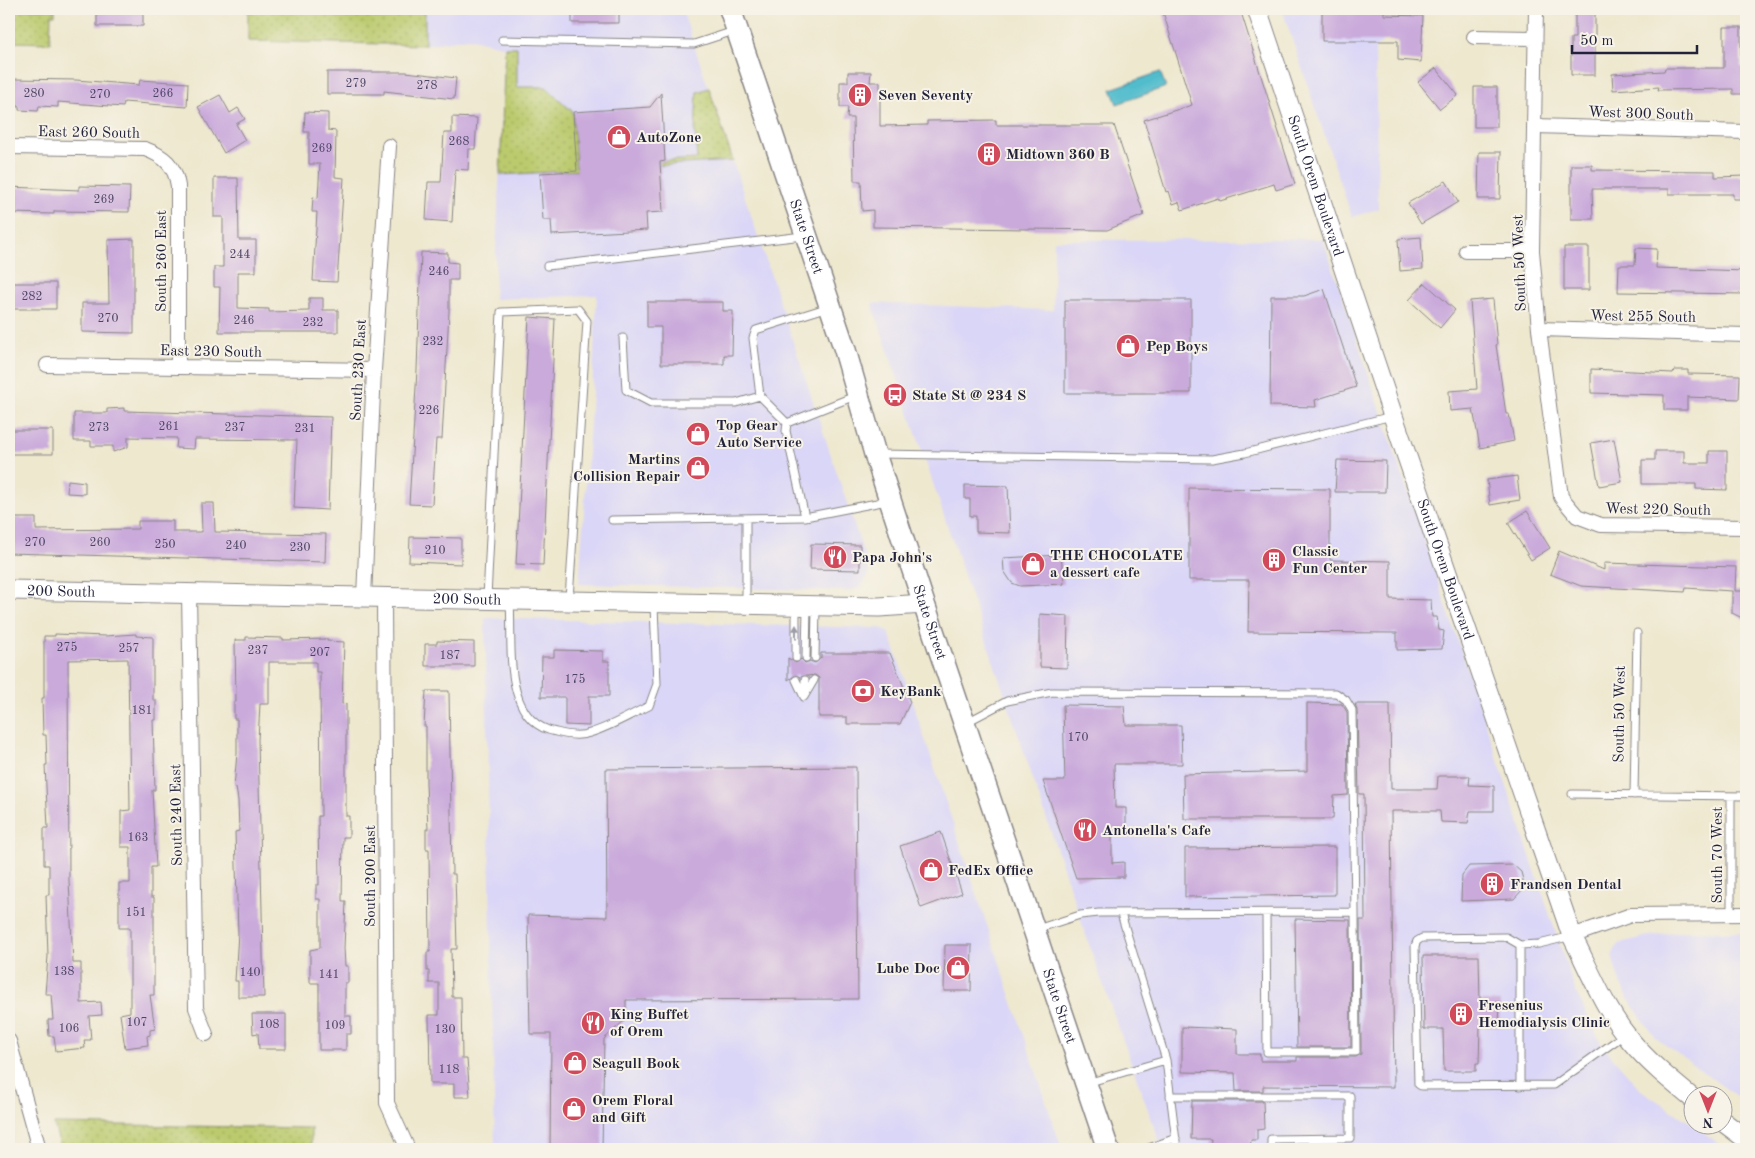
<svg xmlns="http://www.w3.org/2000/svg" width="1755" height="1158" font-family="'Old Standard TT',serif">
<defs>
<pattern id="green-dots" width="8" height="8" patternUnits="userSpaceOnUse" patternTransform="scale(1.25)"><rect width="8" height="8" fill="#bbca6d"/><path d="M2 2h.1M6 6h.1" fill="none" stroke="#a0ad5f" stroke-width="1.8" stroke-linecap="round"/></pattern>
</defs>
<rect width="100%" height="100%" fill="#f7f3e8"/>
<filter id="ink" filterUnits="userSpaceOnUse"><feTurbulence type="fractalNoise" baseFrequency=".02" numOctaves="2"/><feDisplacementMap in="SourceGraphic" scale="10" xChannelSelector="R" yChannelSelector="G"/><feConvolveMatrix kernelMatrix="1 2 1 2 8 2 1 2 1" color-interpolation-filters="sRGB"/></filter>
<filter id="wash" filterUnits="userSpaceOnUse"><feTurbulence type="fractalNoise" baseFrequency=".0096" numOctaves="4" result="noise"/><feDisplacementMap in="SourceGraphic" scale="20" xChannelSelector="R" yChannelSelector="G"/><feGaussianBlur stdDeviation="1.12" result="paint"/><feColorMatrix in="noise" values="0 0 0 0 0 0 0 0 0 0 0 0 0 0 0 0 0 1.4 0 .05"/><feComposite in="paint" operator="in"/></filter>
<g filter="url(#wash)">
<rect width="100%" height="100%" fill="#eee8cf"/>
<path fill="#dad6f7" d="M248 9H682L869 569 868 576 861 587 850 591 579 584 592 394 597 295 494 299 505 47 468 38 425 45 248 41Z
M1282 9H1384V41L1375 48 1378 209 1352 217Z
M1323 239 1575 990 1602 1045 1641 1090 1698 1128 1725 1149H1162L1094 959 872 303 1053 310 1054 240Z
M485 618 881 628 889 632 1062 1149H495Z
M1687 931 1746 932V1103L1656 1038 1629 1000 1618 977 1612 956 1618 944 1642 937Z"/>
<path fill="url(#green-dots)" stroke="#6e7654" d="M9 9H55V15H51L50 43 9 42Z
M248 9H425V45L248 41Z
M505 47H517V87H546L573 112 576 167 697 159 695 131 697 92 709 88 733 161 500 175Z
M54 1124 311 1128V1149H61Z"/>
<path fill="#51bccc" stroke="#3a6f84" d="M1160 72 1166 87 1117 104 1111 89Z"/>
<g id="blocks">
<path fill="#caaadb" d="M97 9H143V26H97Z
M572 9H619V23H572Z
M1162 9H1240L1295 184 1276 190 1274 184 1220 201 1218 198 1182 210 1179 202 1173 204 1169 191 1166 192 1144 120 1192 105Z
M1322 9H1384V15L1423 16 1421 62 1398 60V41H1322Z
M1575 9H1595V75H1571V38H1575Z
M1724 27H1741V67H1746V94H1733V89L1658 90 1659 87 1613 90 1612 74 1664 71 1665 68H1724Z
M1436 68 1458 95 1440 109 1418 82Z
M327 72H406L456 78 454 99 384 91V94H327Z
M848 72H871L870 82H880V126L927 125V121L996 120V125H1114L1144 215 1107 230 873 227V210L862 211 861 181H854L853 118H847L848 107H840V82H848Z
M11 79 76 80 139 85 140 80 188 83 187 107 124 102 123 107 58 102V107L39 106 38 111 19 110V106H10Z
M1474 87H1497V127H1474Z
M661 93 665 161 660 162 663 212 646 213 647 230 552 235 551 220H543L540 173 577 171 573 112 650 107Z
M220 95 230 113 238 108 245 119 236 124 245 140 224 153 198 107Z
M305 112 328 113V130L336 131 335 177 344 178 337 282 313 281 317 212H312L313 197 318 198 320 164H309V132H304Z
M452 117 477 118 475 149H469L468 170 455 169 452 222 426 220 428 182H441L444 133H452Z
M1479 152H1501L1500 199H1478Z
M1571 165H1592V170L1715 171V177L1746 176V199H1733V194H1669V189H1592L1593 219H1571Z
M214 178H238L239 240H256V272H238V308L269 309V312L309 311V298H323V310H338V332H219L220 287H214V267H223V217H214Z
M1446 181 1458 202 1421 224 1408 203Z
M79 186 130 187 129 212 54 211V214L9 213V187L79 190Z
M1421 237 1423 269 1400 271 1398 239Z
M134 239V333L82 332V303H109L108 240Z
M1564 247H1589V290H1564Z
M1636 248 1657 249 1656 268 1746 271V294L1618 292 1619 265H1635Z
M421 252 448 253V262L458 263V280H449V312L442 439H436L432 505 409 504 417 370Z
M9 283H56V309H9Z
M1425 283 1455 310 1440 328 1409 300Z
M1324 289 1356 387 1315 400 1316 407 1270 406 1271 296H1304Z
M1493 299 1497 345H1496L1506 414H1509L1514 441 1480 448 1473 409 1450 411 1449 391 1477 389 1470 301Z
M1065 300H1191V393H1065Z
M647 302H723V311H733L732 355H724V364H661V327H647Z
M529 317 555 319 543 565 516 564Z
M1591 369 1673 373 1674 370H1688V374L1740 375 1739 399 1687 397V410H1664V395L1591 393Z
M124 408V411L331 417 328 510 294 508 297 440 195 439 194 449 176 448 177 438 128 437V447L113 452V446H91V441H74V413H107V409Z
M9 430H53V454H9Z
M1614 439 1622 482 1599 486 1591 443Z
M1655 451H1684V463H1709V451H1727V490L1696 489V484H1642V460H1655Z
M1337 460 1386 461 1385 492H1335Z
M1517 476 1520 500 1490 505 1487 480Z
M68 480 85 482V494L67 493Z
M965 485 1008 486 1010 533 976 532V516H970V499H965Z
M1189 488 1330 489V560L1390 561V599L1431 600 1432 617H1437L1439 630 1444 631 1442 649 1397 650V633L1248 632 1249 580H1189Z
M201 503H214L215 532 326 534 325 562 9 553V518H36V530L138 529V521H173V532H202Z
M1527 511 1550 548 1531 560 1508 523Z
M410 537 461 538V564L409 562Z
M811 544 860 545V570L810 569Z
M1559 551 1604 570V563L1736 567 1735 591H1746V620L1732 613V591L1686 588 1685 592 1581 586 1550 574Z
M1061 555 1064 584 1020 586 1012 583 1004 571 1003 558Z
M1040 614 1068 616 1067 668 1040 667Z
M55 634 105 636 136 634V636L153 637V700H156V720H153L155 790H152L156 867H151V897H154V995H150L155 1029 150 1030V1035L147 1036 148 1045 125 1048 120 1014 130 1012V928H119V883H130V847H121V811L130 810 128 659 68 660 69 880 73 963H81V1003L101 1002 102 1015 89 1016 91 1040H84L85 1048 56 1051 54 1036H49L48 1020H53L51 994H45L48 956 46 895H49V865H44V828H48L45 765H47L46 735H43L42 698H44V636H55Z
M246 637 283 638V640L327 639V641L344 642 342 704 346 703V816H349V837H343L342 901H346L344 948 345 966H348V983H345V1016H351V1034H346V1050H319V983H310V950L320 948V899H316V885H319L318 816H321L320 672H316V662H269V704H260L258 740 264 997H238V981H235L238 933 235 832 239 831 238 800 236 788H234L237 753V719H234V702H236L235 640H246Z
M437 641 474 642V666H425V644H437Z
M554 650 603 651V661H609V696H589V726L565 725V697H541L542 657H554Z
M821 653H890L910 702 900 724H847V717H819V678L815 675 800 677 796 675 788 680V658L796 663 801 659 805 663 810 661 815 663 821 658Z
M426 691H449L452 874H455L457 949H451L452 997H461L462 1059H467L470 1097H454V1084H430L429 1015H439V983H429V971H427V952H430L429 849H426V829H428L426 783V726H424Z
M1307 703 1342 704 1347 712 1348 795 1334 796 1333 819H1184L1183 774 1307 771Z
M1355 704H1390L1391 789H1437L1438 776H1470L1469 785 1494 786V811H1470L1468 823 1441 822 1440 811H1391L1394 1087 1263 1086V1091H1236L1235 1073 1182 1072V1027L1237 1029V1054H1260V1061H1297V1057H1356L1361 1054 1360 920H1365L1364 794H1359L1357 710Z
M1063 705 1124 706 1126 725H1181L1182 764H1114L1115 808H1126V835H1112V863L1124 862V877L1076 878 1043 781H1065Z
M856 767 858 999 626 1000V1019L604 1039 602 1149H550L551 1034H530L528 915 607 917 606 769Z
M941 832 962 893 921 908 900 846Z
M1335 847V895L1185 897V848Z
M1513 865 1521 872 1523 880V889L1514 899 1461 901 1462 875 1469 866Z
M1295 919 1350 920 1351 1047H1297Z
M945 945H972L971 991H944Z
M1423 956H1479L1480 1001 1500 1002 1499 1027 1480 1026 1479 1063H1476V1071H1444L1443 1029H1424Z
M252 1014H286V1049H259L258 1033 253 1034Z
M1192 1101H1263L1264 1129 1257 1130V1140H1251L1250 1149H1210L1211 1139H1191Z"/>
</g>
</g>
<g filter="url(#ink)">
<use href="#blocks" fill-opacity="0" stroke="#888585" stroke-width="1"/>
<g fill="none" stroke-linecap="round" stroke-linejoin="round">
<g stroke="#888585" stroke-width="9">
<path id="lane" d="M502 40 694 44 734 31
M547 266 803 236
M623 338 626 390 651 403H736L760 396
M787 423 760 396 753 338 756 330 829 307
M878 454 1212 459 1245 453 1392 416
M805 517 786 431 787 423 855 396
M746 518V603
M612 520 805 517 887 501
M487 598 501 312 578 309 587 321 569 599
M510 601C513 643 501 722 556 732 567 735 579 737 590 733 610 727 630 715 649 706L657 684 654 605
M796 658V606
M806 658 807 606
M815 658 816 606
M796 680 804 697
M804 694 805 680
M804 697 814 680
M967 722 1007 701 1052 692 1336 693 1346 700 1352 710 1355 912 1099 913 1080 915 1037 929
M1572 794 1746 796
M1634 795 1637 633
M1731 796V913
M1266 914 1267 1052H1356L1355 912
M1572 936 1539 944 1520 945 1506 937 1422 938 1417 941 1415 946 1418 1084 1421 1086 1554 1085 1624 1035
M1166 1060 1177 1149
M1087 1083 1166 1060 1121 914
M1520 1086V945
M1170 1096H1350V1138L1271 1139V1149
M1146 1149 1176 1138"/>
</g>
<g stroke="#888585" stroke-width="16">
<path id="street" d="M1536 9 1532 251 1539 329 1561 497 1577 516 1601 525 1746 527
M1474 37 1535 38
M1535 126 1746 132
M9 147 145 149C164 156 175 165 178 186V367
M1466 251H1532
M1539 329 1746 335
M47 365 374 370
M189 593 196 1008 206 1034
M364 597 374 370 389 146
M384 598 387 1103 408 1149
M1572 936 1631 915 1746 914
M9 1041 39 1149"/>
</g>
<g stroke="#888585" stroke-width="21">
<g id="secondary">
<path id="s1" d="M1257 9 1393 416 1572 936C1590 971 1605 1010 1630 1040 1648 1062 1670 1080 1692 1098"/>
<path id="s2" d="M9 590 879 607 924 604"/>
<path d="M1722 1121 1746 1139"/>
</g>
</g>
<g stroke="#888585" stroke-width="24">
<g id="primary">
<path id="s3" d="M730 9 845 350 875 454 924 604 1108 1149"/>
</g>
</g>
<use href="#lane" stroke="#fff" stroke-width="7"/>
<use href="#street" stroke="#fff" stroke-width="14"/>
<use href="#secondary" stroke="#fff" stroke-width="19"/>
<use href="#primary" stroke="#fff" stroke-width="21"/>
</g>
<defs><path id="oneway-solid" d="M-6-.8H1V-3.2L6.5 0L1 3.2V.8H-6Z" transform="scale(1.25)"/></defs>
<use fill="#9c9ca7" href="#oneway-solid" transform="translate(796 632) rotate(-90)"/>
</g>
<defs>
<g id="building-disc" transform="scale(1.25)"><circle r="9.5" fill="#d1495b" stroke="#f7f3e8"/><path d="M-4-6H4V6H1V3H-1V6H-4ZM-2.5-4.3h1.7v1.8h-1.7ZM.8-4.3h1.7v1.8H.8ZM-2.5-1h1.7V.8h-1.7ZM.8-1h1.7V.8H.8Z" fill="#fff"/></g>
<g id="shop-disc" transform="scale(1.25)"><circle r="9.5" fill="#d1495b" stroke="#f7f3e8"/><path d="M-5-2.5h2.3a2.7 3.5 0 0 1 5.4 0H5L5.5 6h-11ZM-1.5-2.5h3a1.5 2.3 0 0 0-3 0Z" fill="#fff"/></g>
<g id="bus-disc" transform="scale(1.25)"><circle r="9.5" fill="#d1495b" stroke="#f7f3e8"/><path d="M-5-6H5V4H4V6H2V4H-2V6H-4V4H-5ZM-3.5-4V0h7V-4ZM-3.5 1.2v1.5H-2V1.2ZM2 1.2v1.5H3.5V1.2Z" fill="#fff"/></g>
<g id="restaurant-disc" transform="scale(1.25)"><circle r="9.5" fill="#d1495b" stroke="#f7f3e8"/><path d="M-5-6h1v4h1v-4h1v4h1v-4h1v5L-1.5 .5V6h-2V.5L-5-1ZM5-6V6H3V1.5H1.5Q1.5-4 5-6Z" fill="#fff"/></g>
<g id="bank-disc" transform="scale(1.25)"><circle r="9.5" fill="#d1495b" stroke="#f7f3e8"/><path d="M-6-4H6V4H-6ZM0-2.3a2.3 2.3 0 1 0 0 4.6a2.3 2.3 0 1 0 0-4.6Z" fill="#fff"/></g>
</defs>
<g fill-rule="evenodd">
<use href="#building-disc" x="860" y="95"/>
<use href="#shop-disc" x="619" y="137"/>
<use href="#building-disc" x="989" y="154"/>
<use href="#shop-disc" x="1128" y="346"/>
<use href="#bus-disc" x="895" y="395"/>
<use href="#shop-disc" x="698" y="434"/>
<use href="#shop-disc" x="698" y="468"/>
<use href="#restaurant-disc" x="835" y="557"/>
<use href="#building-disc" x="1274" y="560"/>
<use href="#shop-disc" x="1033" y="564"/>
<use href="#bank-disc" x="863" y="691"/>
<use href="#restaurant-disc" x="1085" y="830"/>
<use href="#shop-disc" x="931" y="870"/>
<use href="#building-disc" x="1492" y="884"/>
<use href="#shop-disc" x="958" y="968"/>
<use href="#building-disc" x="1461" y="1014"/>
<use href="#restaurant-disc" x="593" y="1023"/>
<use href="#shop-disc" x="575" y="1063"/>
<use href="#shop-disc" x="574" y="1109"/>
</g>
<g text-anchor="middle" stroke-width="4" stroke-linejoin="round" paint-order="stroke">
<g font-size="12" fill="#4c4463">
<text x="356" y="87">279</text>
<text x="427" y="89">278</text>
<text x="34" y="97">280</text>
<text x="163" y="97">266</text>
<text x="100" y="98">270</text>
<text x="459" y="145">268</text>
<text x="322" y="152">269</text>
<text x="104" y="203">269</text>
<text x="240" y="258">244</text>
<text x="439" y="275">246</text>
<text x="32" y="300">282</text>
<text x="108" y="322">270</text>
<text x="244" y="324">246</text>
<text x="313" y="326">232</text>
<text x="433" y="345">232</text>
<text x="429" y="414">226</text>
<text x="169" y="430">261</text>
<text x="99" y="431">273</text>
<text x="235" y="431">237</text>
<text x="305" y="432">231</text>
<text x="35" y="546">270</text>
<text x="100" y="546">260</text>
<text x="165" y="548">250</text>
<text x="236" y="549">240</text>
<text x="300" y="551">230</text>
<text x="435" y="554">210</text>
<text x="67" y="651">275</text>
<text x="129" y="652">257</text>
<text x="258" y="654">237</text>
<text x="320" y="656">207</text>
<text x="450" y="659">187</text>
<text x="575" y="683">175</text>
<text x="142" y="714">181</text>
<text x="1078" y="741">170</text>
<text x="138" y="841">163</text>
<text x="136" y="916">151</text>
<text x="64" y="975">138</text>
<text x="250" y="976">140</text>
<text x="329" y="978">141</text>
<text x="137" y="1026">107</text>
<text x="269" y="1028">108</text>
<text x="335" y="1029">109</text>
<text x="69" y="1032">106</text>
<text x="445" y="1033">130</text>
<text x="449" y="1073">118</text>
</g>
<g font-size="15" font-weight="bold" fill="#22223b" stroke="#f7f3e8" text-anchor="start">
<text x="878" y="100">Seven Seventy</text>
<text x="636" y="142">AutoZone</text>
<text x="1006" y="159">Midtown 360 B</text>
<text x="1146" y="351">Pep Boys</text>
<text x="912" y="400">State St @ 234 S</text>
<text x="716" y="430">Top Gear<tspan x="716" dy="17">Auto Service</tspan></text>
<text x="680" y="464" text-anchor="end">Martins<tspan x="680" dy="17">Collision Repair</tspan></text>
<text x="1292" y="556">Classic<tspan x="1292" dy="17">Fun Center</tspan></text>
<text x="1050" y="560">THE CHOCOLATE<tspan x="1050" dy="17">a dessert cafe</tspan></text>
<text x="852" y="562">Papa John's</text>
<text x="880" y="696">KeyBank</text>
<text x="1102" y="835">Antonella's Cafe</text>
<text x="948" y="875">FedEx Office</text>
<text x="1510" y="889">Frandsen Dental</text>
<text x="940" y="973" text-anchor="end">Lube Doc</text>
<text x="1478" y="1010">Fresenius<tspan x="1478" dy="17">Hemodialysis Clinic</tspan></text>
<text x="610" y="1019">King Buffet<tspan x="610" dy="17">of Orem</tspan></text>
<text x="592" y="1068">Seagull Book</text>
<text x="592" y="1105">Orem Floral<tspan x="592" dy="17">and Gift</tspan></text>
</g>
<g font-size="15" fill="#22223b" stroke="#f7f3e8">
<text transform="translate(1641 113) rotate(2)" y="5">West 300 South</text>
<text transform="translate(89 132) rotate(1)" y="5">East 260 South</text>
<text dy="5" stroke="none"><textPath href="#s1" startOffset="186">South Orem Boulevard</textPath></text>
<text dy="5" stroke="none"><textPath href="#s3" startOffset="240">State Street</textPath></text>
<text transform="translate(161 261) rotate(-90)" y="5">South 260 East</text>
<text transform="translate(1519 263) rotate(-92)" y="5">South 50 West</text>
<text transform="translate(1643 316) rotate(1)" y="5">West 255 South</text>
<text transform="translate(211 351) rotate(1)" y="5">East 230 South</text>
<text transform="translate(358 370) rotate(-87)" y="5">South 230 East</text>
<text transform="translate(1658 509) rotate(1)" y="5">West 220 South</text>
<text dy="5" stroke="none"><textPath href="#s1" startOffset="591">South Orem Boulevard</textPath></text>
<text dy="5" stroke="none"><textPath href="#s2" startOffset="52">200 South</textPath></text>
<text dy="5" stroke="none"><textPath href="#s2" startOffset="458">200 South</textPath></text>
<text dy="5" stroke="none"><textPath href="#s3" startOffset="645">State Street</textPath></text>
<text transform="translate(1619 714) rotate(-89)" y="5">South 50 West</text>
<text transform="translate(176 815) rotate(-91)" y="5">South 240 East</text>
<text transform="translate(1717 855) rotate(-90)" y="5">South 70 West</text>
<text transform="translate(370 876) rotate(-90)" y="5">South 200 East</text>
<text dy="5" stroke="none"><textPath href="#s3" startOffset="1050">State Street</textPath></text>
</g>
</g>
<rect width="1755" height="1158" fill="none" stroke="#f7f3e8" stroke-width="30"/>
<g transform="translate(1708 1110) rotate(180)"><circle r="24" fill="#f7f3e8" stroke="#a29fa3"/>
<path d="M0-4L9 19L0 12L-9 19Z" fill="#d1495b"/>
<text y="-8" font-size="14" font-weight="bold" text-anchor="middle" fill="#22223b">N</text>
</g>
<path d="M1572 45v8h125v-8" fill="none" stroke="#22223b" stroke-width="2.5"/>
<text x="1580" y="45" font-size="15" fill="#22223b" stroke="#f7f3e8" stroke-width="4" paint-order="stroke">50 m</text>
</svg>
